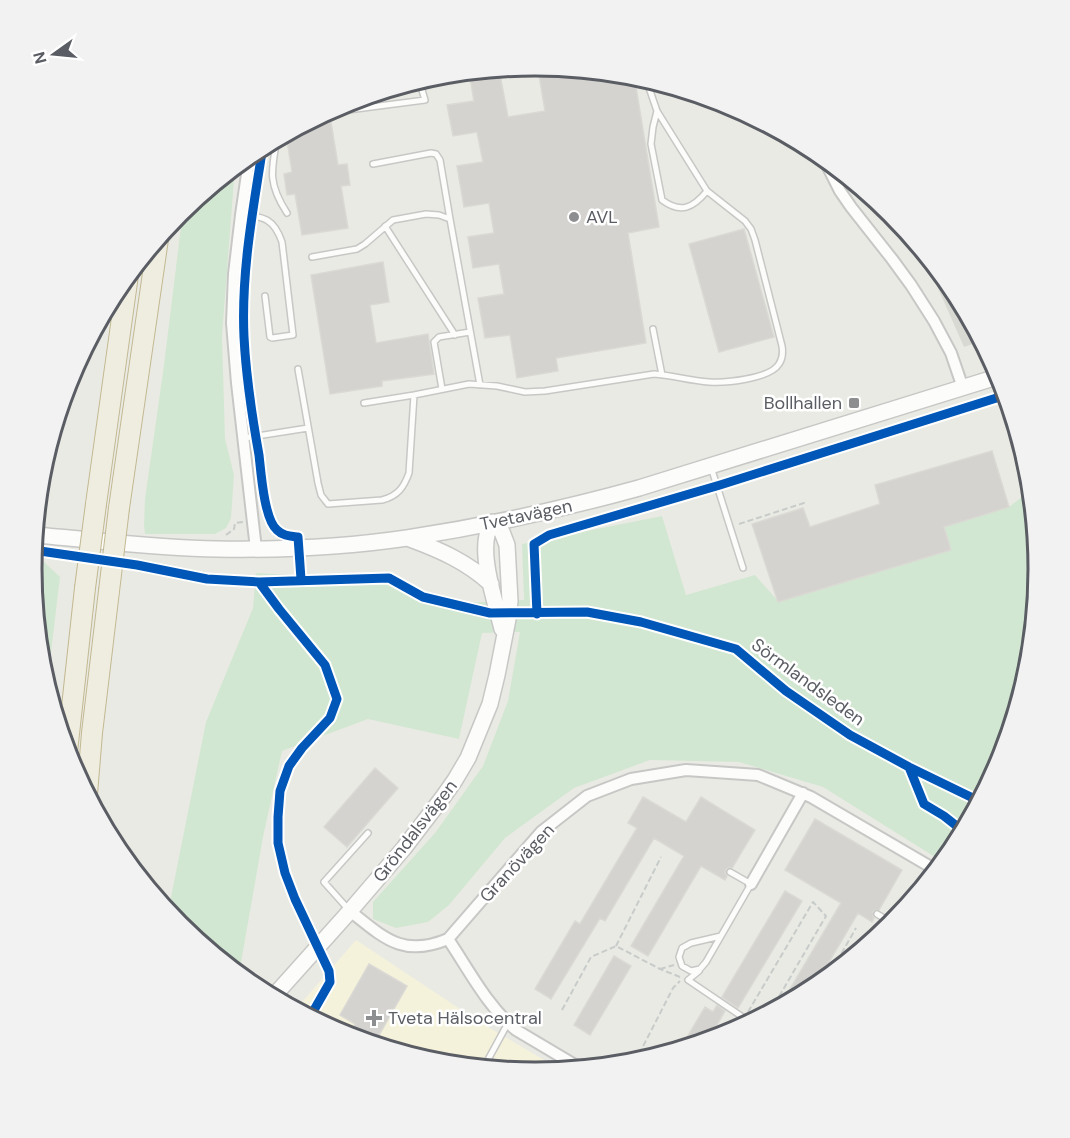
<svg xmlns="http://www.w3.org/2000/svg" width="1070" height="1138" font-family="'DM Sans',sans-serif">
<rect width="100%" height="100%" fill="#eaeae4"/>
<path fill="#f5f2dc" d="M356 940 478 1021 561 1070 535 1072 436 1063 342 1034 296 1009Z"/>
<path fill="#d9d9d4" d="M878 202 891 213 954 290 981 341 964 347 934 279Z"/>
<path fill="#d2e7d1" d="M235 167 222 336 225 439 234 475 231 518 226 528 215 534H145L144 525 145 499 164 365 183 210Z
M1031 490 1038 569 1029 668 1000 762 953 849 943 862 823 787 739 762 650 760 574 788 505 838 449 905 428 922 396 928 373 919V902L435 833 483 766 508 701 520 632 482 633 459 739 368 719 282 751 263 837 239 974 179 925 168 912 206 722 253 608 256 573 295 575 388 574 422 592 464 603 524 600 522 544 662 516 686 595 755 575 779 602 950 550 943 527 1009 507Z
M32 560 43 561 60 577 47 686 41 667 32 569Z"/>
<path fill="#d4d3cf" stroke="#dad9d4" stroke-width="1.5" d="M551 67 634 75 659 227 628 233 646 343 556 358 558 371 517 378 510 335 485 338 478 298 504 294 499 264 473 268 468 237 494 233 489 203 464 207 457 166 483 162 477 132 453 136 447 105 474 101 469 72 499 69 508 117 545 111 538 69Z
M331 122 338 165 347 164 350 185 341 186 348 228 302 235 295 194 287 195 284 174 292 172 286 134 297 128Z
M744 229 774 337 719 352 689 244Z
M383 262 389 302 370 305 376 343 428 334 434 374 382 381V386L330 394 311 275Z
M992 451 1009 507 944 527 951 550 778 602 752 524 803 508 810 527 880 504 875 485Z
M375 768 398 788 347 847 324 827Z
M643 797 686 822 701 797 755 830 732 868 729 867 726 869 725 873 727 876 725 880 701 866 648 956 631 946 684 856 654 838 605 921 600 918 551 999 535 989 575 921 580 924 637 828 628 823Z
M815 819 902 870 879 910H875L873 912V916L874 918 872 922 858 913 813 989 780 1006 841 903 785 870Z
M785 891 802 901 738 1008 722 997Z
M614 956 631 966 590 1035 574 1025Z
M369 964 407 986 378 1037 373 1035 368 1042 348 1036 355 1024 340 1015Z
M717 1005 725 1011 708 1040 680 1049 705 1007 713 1012Z"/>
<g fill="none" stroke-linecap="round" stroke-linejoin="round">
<g stroke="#c7c8c6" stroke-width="8">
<path id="lane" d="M657 111 653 127 651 144 662 200C681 214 693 208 707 191
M325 113 425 100 419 80
M277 139C271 171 268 184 287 213
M373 164 431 153 436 154 440 160 450 219
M241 215C264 216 274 219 282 242L293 335 272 338 270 337 265 296
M385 226 455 335
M312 257 357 249 365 244 393 220 426 214 439 215 450 219 480 385
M653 329 662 375
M298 369 318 483 321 495 328 504 382 500C398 496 404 487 409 473L414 395 469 384 497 386 525 392 545 391 654 374C672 375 690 381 709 382 725 383 770 379 779 364 783 358 783 352 782 346L755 240 751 229 745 221 707 191 657 111 646 79
M442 389 434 342 439 337 470 332
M364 403 414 395
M244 438 308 428
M711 467 743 568
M349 910 324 882 368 833
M877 914 892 923
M721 936 706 962 700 969 691 971 682 966 679 957 682 948 691 943 721 936 751 884 730 872
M699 971 688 980 750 1022
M484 1067 508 1023"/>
</g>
<g stroke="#c7c8c6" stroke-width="14">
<path id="street" d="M250 154 241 215 234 274 232 323 237 383 256 549
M823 157 840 191 851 207 892 259 911 285 934 321 951 353 963 388
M751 884 803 793
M350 911C384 938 403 958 448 939L541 832 587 796 631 779 686 770 758 775 811 797 936 870
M448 939C469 970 487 1006 516 1030L580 1068"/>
</g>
<g stroke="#c7c7c6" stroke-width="18">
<path id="secondary" d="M493 522C491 526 488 531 487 535 481 561 496 604 502 629
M35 535C95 540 156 548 217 549 279 550 346 547 407 538 485 526 563 509 639 488L1000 376
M410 539C440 550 467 562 491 584
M273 997 350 911 404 848 443 797 455 780 468 758 490 704 497 675 508 619 510 601 507 545 502 532 493 522"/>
</g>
<g stroke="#c2b891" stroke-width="22">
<path id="highway" d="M96 504 128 275
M119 508 158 239
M67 752 85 588
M87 794 92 733 109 591"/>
</g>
<path stroke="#c7ccca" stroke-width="2" stroke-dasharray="6 3" stroke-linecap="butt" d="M264 520 270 519
M739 524 807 502
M226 535 234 529 235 523 243 522
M616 946 661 857
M660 969 674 965
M828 977 856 928
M562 1010 591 957 616 946 660 969 680 977
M748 1012 813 902 826 916 770 1012
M720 1037 724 1029 737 1022
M635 1062 673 988 680 981"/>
<use href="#lane" stroke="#fcfcfb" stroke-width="5"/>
<use href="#street" stroke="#fcfcfb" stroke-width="10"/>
<use href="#secondary" stroke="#fcfcfb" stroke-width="15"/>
<use href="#highway" stroke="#eeede0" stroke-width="20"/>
<g stroke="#c2b891" stroke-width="22" stroke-linecap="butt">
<path id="highway-bridge" d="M85 588 96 504
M109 591 119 508"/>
</g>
<use href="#highway-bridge" stroke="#eeede0" stroke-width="20"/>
<g stroke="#fff" stroke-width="13">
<path id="cycleway" d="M263 146C253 209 241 273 244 337 246 377 252 416 259 455 261 472 264 519 277 530 283 536 290 536 298 537L301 579
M33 550 137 565 207 579 259 582 389 578 423 597 490 613 587 612 641 622 736 649 786 691 850 735 909 767 979 801
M259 582 279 609 325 665 337 699 330 718 302 748 289 766 280 791 278 817V843L285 873 295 899 329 971 330 982 310 1017
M537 614 534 544 549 535 720 485 1006 395
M909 767 924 804 944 816 963 831"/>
</g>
<use href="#cycleway" stroke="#0057b8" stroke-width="9"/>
</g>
<g fill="#8c8e90" stroke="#fff" stroke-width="2">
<circle cx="574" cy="217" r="6"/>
<rect x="848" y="397" width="12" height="12" rx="3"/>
<path d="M371 1009h6v6h6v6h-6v6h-6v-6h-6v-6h6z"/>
</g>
<g text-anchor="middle" stroke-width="5" stroke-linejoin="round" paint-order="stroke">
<g font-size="18" fill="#5a5d63" stroke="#fff" text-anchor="start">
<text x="586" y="223">AVL</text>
<text x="842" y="409" text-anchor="end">Bollhallen</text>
<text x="388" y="1024">Tveta Hälsocentral</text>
</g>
<g font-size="18" fill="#5a5d63" stroke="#fff">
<text transform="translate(526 515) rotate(-12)" y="6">Tvetavägen</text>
<text transform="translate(808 682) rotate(36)" y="6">Sörmlandsleden</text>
<text transform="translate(415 831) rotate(-52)" y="6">Gröndalsvägen</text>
<text transform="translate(517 863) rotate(-47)" y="6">Granövägen</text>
</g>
</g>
<path d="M0 0H1070V1138H0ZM42 569a493 493 0 1 1 986 0a493 493 0 1 1-986 0Z" fill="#f2f2f3" fill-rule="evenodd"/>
<path fill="none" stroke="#5a5d63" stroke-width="3" d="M42 569a493 493 0 1 1 986 0a493 493 0 1 1-986 0Z"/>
<g transform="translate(54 54) rotate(255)" stroke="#ffffff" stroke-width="4.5" paint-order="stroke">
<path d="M0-4.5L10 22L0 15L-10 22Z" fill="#5a5d63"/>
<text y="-9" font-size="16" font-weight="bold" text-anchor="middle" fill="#5a5d63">N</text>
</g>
</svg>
